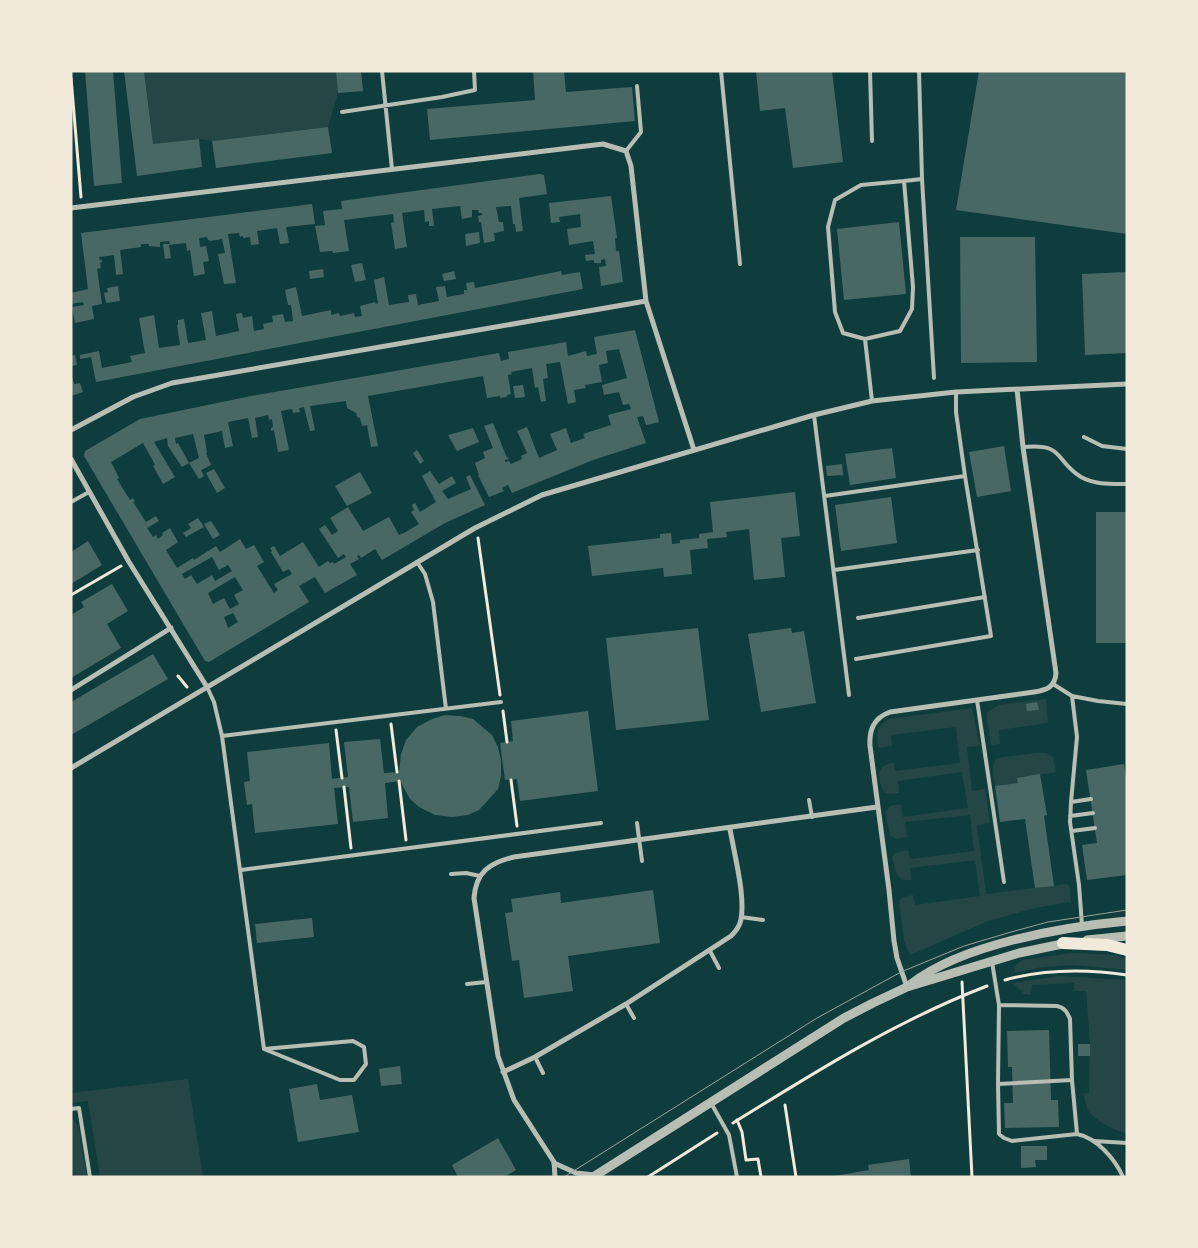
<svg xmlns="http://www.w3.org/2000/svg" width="1198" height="1248" font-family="Roboto,sans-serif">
<rect width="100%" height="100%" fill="#0f3d3e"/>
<path fill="#244646" d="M144 71H336L338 93 328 127 212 141 199 139 153 144Z
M1046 699 1048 723 999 730 1000 744 991 745 986 713 999 705Z
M972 708 980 746 967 747 972 791 985 789 990 823 977 825 986 894 1067 884 1070 888 1071 902 1035 908 988 921 910 955 904 941 899 901 903 897 913 895 915 905 980 896 975 860 910 868 911 880H902L897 875 892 858 895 853 908 850 910 859 974 851 970 815 905 822 907 837 896 839 890 835 885 812 890 806 901 804 903 817 968 808 962 772 898 781 899 793 890 794 884 792C877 778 875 765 894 763L895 771 960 763 956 727 891 735 892 746 878 748C876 732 875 728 889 719Z
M1036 753H1046L1053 757 1056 772 1018 778V783L995 786C994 777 990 765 997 758Z
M1072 953 1116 955 1127 959V970L1073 965 1042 967 1014 973 1015 966 1022 960Z
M1059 976 1127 980V1133C1117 1132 1092 1119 1088 1110 1086 1105 1085 1099 1083 1094L1089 1093 1090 1044 1086 991H1074V983L1032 985 1031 995 1024 994 1013 983Z
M188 1079 203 1177H100L88 1101 71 1103V1093Z
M71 1118 78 1125 87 1177H76L71 1168Z"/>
<path fill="#486865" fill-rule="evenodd" d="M85 71H113L122 183 94 186Z
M124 71H144L153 144 199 139 202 167 137 176Z
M336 71H361L363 91 338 93Z
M533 71H564L566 92 632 87 635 121 430 140 427 109 535 100Z
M756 71H832L843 162 793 168 785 108 760 111Z
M979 71H1127V234L956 210Z
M328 127 332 153 216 168 212 141Z
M540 174 544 175 547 194 519 198 523 231 516 232 515 224H513L511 206 496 207 499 222H503L504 231 494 233 495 241 484 243 481 222H479L478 216 482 215V213H479L478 210H472V217L462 219 460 206 432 209 434 226H429V221L425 222 424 210 402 213 407 247 395 249 391 223 394 222 393 214 344 220 349 251 333 253 332 251 320 252 315 226 325 225 323 211 342 209 341 201Z
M611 196 617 238H615L616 251H619L623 282 601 286 599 267 606 266 605 259 601 260V263H594V260L586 261 585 255 595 254 593 241 569 245 567 229 581 227 580 214 559 217 560 222 551 223 549 203Z
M312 204 315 224 286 227 289 243 280 244 277 228 257 231 259 244 251 245 250 237 243 238V236L240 237 239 233 228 234 236 283 224 284 218 254 225 253 222 239 211 241 208 240 207 237 199 238 200 247 206 246 209 261 203 262 205 274 194 276 190 250 187 251 186 243 169 245 171 258 165 259 163 244H170L169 241 160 242V247L149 246V244H141V247L120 250 123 274 116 275 114 255 99 257 100 260H102V262L100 263 101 268 97 269 102 304 92 306 94 319 75 323 72 307 84 305 83 302 71 304V293L88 289 81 233Z
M899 222 906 294 844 300 837 229Z
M479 232 480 243 466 246 465 234Z
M960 237H1035L1037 362 961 363Z
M362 263 366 280 355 282 351 265Z
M323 269 324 277 310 279 309 271Z
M454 271 456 279 444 281 442 274Z
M561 271 562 275 580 272 583 289 96 382 91 357 80 359V355L99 351 102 368 132 362 130 356 145 353 139 318 154 315 159 348 180 345 177 325H178V320L184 319 188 343 206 340 201 313 212 311 216 336 239 331 236 314 242 313 243 318 252 316 254 331 264 329 263 324 273 322 272 316 283 314 285 322 293 321 291 305H288L285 290 296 287 302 316 331 310V315L339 313 340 316 354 313 355 317 362 316 360 306 375 302 376 304 378 303 374 280 384 277 389 305 409 302 408 295 416 294 418 305 439 301 436 287 445 286 447 297 464 294V290H467L466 283 474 282 475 288Z
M1127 272V353L1085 355 1082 274Z
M118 286 120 301 106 303 104 293 108 292 107 288Z
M635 330 659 422 646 425 643 416 637 417 646 443 593 460 512 493 508 485 502 488 504 491 489 497 478 475H479L475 463 485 458 483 452 493 448 484 426 493 423 507 458 508 457 509 459 505 460V462L509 461 511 464 522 459 521 456 527 453 517 431 527 427 539 458 557 450 550 434 566 428 571 443 585 438 583 434 611 425 608 415 631 409 629 404 623 405 619 392 604 395 602 385 627 378 619 349 606 351 608 363 599 365 602 382 585 385 586 388 574 390 576 402 568 404 560 362 546 364 548 378 543 379 546 401 541 402 538 387 535 388 532 368 511 372 512 374 508 375 511 394 507 395V397L500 398V396L487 398 483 376 368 396 378 446 371 447 367 425 362 426 360 418 357 417 356 413 347 408 346 401 310 406 315 430 310 431 304 407 299 408 300 412 293 413 292 409 281 411 289 450 278 452 274 430 271 431V428L273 427 272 419 269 420 268 415 255 418 258 437 252 438 248 418 228 422 233 446 225 448 222 431 204 435 207 452 206 453 211 465 201 470 204 476 199 479 189 463 199 458 193 434 175 438 176 444 178 443 189 463 182 467 168 446 167 438 154 442 175 477 163 484 153 466 155 465 152 459 143 443 111 462 119 478 117 479 130 500 133 498 135 501 133 502 146 522 156 516 159 521 147 528 153 537 156 535 158 539 163 535 162 533 170 528 178 542 166 550 177 568 193 558 194 560 216 546 220 552 240 539 246 549 254 545 264 562 257 566 274 593 278 590 274 584 292 574 289 569 283 572 271 552 272 551 270 548 274 546 280 556 303 542 319 567 328 561 330 563 333 562 334 564 346 557 344 554 338 558 319 529 325 525 332 535 338 531 330 518 348 507 363 531 389 517 399 535 404 533 419 524 411 512 414 510 412 505 415 503 420 512 436 502 422 476 430 471 439 484 452 476 456 483 442 491 448 499 471 489 466 477 470 475 485 505 445 523 382 560 375 549 361 558 359 555 357 556 359 559 350 564 357 575 325 593 315 577 299 586 309 602 209 662 205 661 84 456 85 451 140 419 251 396 499 353 501 361 509 359 508 352 566 342 568 356 586 351 587 356 597 354 594 337ZM212 557 219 570 228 565 232 571 215 581 212 575 197 584 191 575 185 579 182 574ZM235 577 243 590 234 595 239 604 230 609 224 598 213 604 208 593ZM233 613 238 622 228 628 224 617Z
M75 355 77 365 71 366V356Z
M71 372 74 384 80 383 83 392 71 396Z
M523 385 525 397 515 398 513 386Z
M473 428 479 442 457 451 448 435Z
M1004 446 1011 491 977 497 969 452Z
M892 448 896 478 850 485 845 454Z
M417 450 424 461 420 464 413 453Z
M842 464 843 475 827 476 826 466Z
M214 469 225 488 217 493 206 473Z
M360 472 372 493 347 506 335 486Z
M795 492 800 536 781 538 785 577 754 580 749 529 726 532 727 537 707 539 708 548 690 550 692 574 664 577 663 568 592 576 588 546 660 538V534L671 533 672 544 680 543V540L699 538V534L713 532 710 502Z
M891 497 897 543 841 551 835 505Z
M1096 512H1127V643H1096Z
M198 518 204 527 186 537 183 533 191 528 188 524Z
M211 521 220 535 213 539 204 524Z
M88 541 102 565 71 584V552Z
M112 584 128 611 107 624 121 648 71 678V615L84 607 81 602Z
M698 628 709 720 616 730 606 638Z
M791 628 792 633 804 631 816 703 761 712 748 634Z
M153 654 168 679 71 735V702Z
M1037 702 1039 710 1027 711 1026 704Z
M588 711 598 791 520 801 517 779 505 780 500 743 513 741 511 721Z
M445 715 460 716 473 719 492 735 498 747 501 760V776L498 789 479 810 468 815 452 817 435 815 419 807 410 799 400 781 385 783 388 818 353 822 349 787 334 788 338 824 255 833 252 804 247 805 244 782 250 781 247 752 329 743 332 779 348 777 344 742 380 739 384 773 399 772 401 754 406 740 417 727 432 719Z
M1124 764 1127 786V875L1087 880 1082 845 1097 843 1086 770Z
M1040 774 1047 815 1044 816 1054 886 1035 888 1025 819 1000 822 995 786 1018 783 1017 778Z
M653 890 660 943 568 956 573 991 524 998 519 960 512 961 505 913 513 912 511 899 560 892 561 903Z
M312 918 314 937 257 943 255 924Z
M1049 1030 1051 1100H1058L1059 1127 1005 1128 1004 1103H1013L1012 1067H1008L1007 1031Z
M1078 1044H1090V1056H1078Z
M400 1066 402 1084 381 1086 379 1069Z
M317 1084 320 1100 352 1095 359 1132 298 1142 289 1089Z
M498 1138 516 1170 504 1177H458L452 1165Z
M1021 1146H1047V1160H1035L1036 1167 1021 1168Z
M909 1159 911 1177H829L869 1170 868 1165Z"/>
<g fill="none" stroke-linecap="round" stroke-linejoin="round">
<path stroke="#f1e9da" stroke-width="3" d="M71 78 81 197
M478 538 500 695
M71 595 121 566
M178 676 187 687
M503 711 507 742
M391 724 397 772
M336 730 342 778
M511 780 517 826
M399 781 406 840
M344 787 351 848
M1005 980C1045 969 1086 969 1127 975
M962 982 972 1177
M785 1105 796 1177
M737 1120 742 1132 746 1160 758 1159 761 1177
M733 1123C815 1072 896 1021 987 986
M648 1177 717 1133"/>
<path stroke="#b8beb3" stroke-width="4" d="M382 71 392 169
M721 71 740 264
M870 71 872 141
M919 71 922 179 934 378
M342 112 442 97 475 90 474 71
M626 151 641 132 637 86
M904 181 913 287 912 309 900 331 865 339 843 333 835 312 828 227 835 200 861 185Z
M904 181 922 179
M865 339 872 401
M814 415 849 695
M1084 437 1102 446 1127 449
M1023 447C1065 443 1054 460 1081 477 1095 485 1112 484 1127 484
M825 496 965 476
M71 502 89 492
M417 562 425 574 433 602 446 709
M834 570 978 550
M858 618 985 597
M856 659 991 636 965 476 956 412V392
M1053 684 1072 696 1098 701 1127 704
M207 687 214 702 222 736 264 1049 353 1041 364 1047 366 1064 354 1080H340L264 1049
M1072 696 1077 737 1071 802 1070 822 1079 885 1082 925
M977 700 1004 882
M222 736 501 702
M809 800 812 817
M1071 802 1091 799
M1070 816 1093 813
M637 823 642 861
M1072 831 1095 828
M241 870 601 823
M451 874 466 873 480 876
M741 917 763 920
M710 951 719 968
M992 962 999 1005 998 1084 999 1134 1004 1138 1012 1141 1077 1134C1097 1138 1115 1159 1123 1177
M467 984 486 982
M626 1004 634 1018
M999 1005 1057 1006C1065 1008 1067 1012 1070 1019L1072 1080 1077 1134
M535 1057 543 1073
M998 1084 1072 1080
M711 1103 729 1135 737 1177
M71 1109 79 1108 90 1177
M1094 1141 1127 1143"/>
<path stroke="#b8beb3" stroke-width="5" d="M71 208 603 144 626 151 631 166 646 301 694 450
M71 430 133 397 172 383 646 301
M71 459 129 562 207 687
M71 690 171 628
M71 768 475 528 542 495 814 415 872 401 956 392 1127 384
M907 987 897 958 894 941 889 890 870 746C869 729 874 718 890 712L1034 692C1047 690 1055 687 1056 673L1023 447 1017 389
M503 1072 535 1057 626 1004 731 936C735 932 738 929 740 923 747 901 734 853 730 829
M554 1163 576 1173 595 1175
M555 1177 554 1162 514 1100 498 1056 474 898C476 872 489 863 514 857L877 807"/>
<path stroke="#b8beb3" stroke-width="9" d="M1087 940 1127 936
M911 984C962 944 1063 927 1127 921
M593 1177 787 1054 844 1018 873 1003 907 987 1019 953 1067 943"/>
<path stroke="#f1e9da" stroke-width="12" d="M1063 943 1107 945 1127 950"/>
<path stroke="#97a49c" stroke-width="1" d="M564 1177 817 1018 901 972 964 946 1011 932 1048 922 1127 910"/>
</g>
<rect width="1198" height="1248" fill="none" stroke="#f1e9da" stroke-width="145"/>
</svg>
